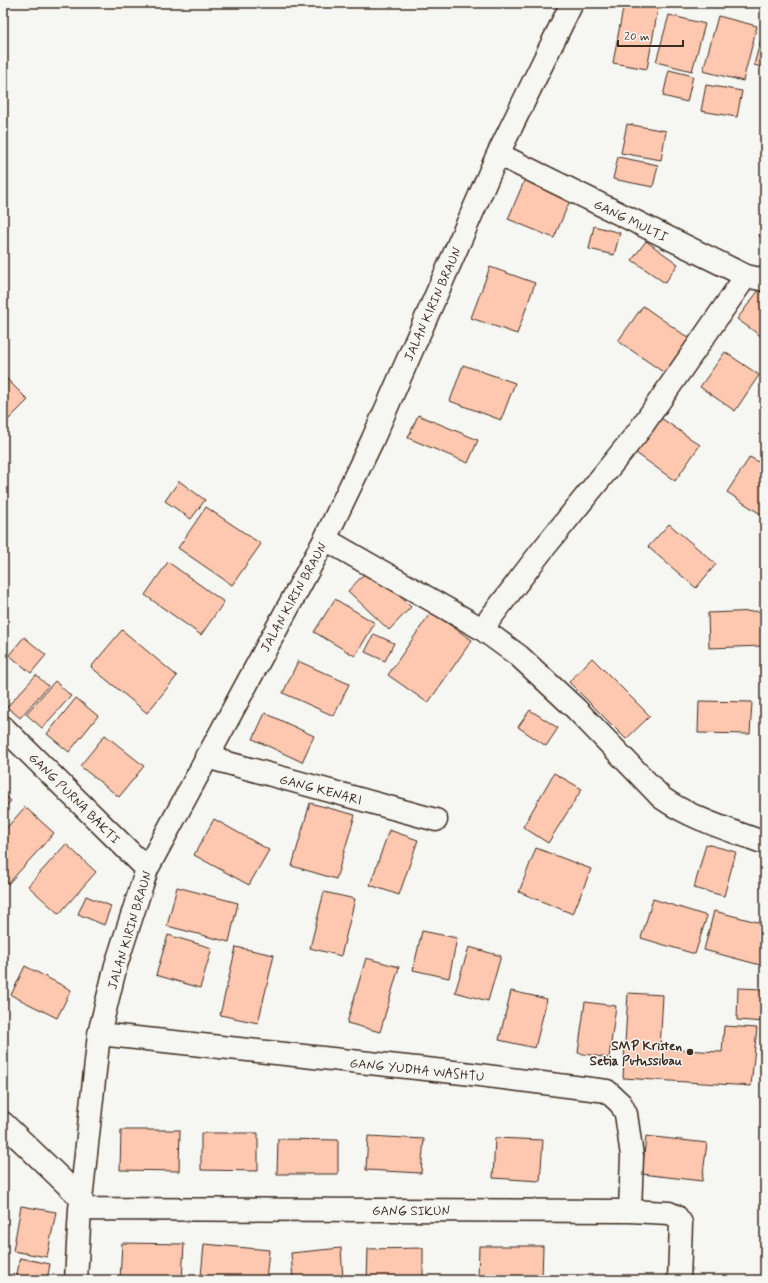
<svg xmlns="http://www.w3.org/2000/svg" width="768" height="1283" font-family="Mynerve,sans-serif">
<rect width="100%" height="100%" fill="#f6f6f2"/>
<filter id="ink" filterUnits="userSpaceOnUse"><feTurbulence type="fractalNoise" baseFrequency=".025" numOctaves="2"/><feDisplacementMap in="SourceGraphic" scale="8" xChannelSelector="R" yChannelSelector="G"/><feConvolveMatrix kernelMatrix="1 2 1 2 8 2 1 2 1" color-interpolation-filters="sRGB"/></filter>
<g filter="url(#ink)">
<path fill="#fec8b0" stroke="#3b2a1e" d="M624 3H659L647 69 613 63Z
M669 15 705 24 692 71 656 62Z
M718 16 757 26 743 81 703 71Z
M765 24V68L754 65Z
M669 70 693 76 687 102 663 96Z
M706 85 742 91 737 117 701 111Z
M627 124 666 131 661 160 621 153Z
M618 157 658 165 653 187 613 179Z
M525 179 571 198 554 238 508 219Z
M765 211V237L759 236Z
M594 226 620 233 614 255 589 249Z
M646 241 678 264 665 283 632 260Z
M490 267 535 283 517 334 471 318Z
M759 290 765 295V339L737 319Z
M643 306 690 339 666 374 618 341Z
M725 352 759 375 735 411 700 387Z
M463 365 515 383 501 420 450 401Z
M3 375 28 400 5 423 3 421Z
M418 415 478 440 468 463 408 438Z
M661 418 700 445 675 481 636 453Z
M750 457 765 466V517L727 492Z
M179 481 205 500 191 519 165 501Z
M206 507 261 544 232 585 178 548Z
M669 524 716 564 696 588 648 547Z
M168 562 224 602 201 635 145 595Z
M370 568 411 607 389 630 348 591Z
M335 599 375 623 355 656 314 632Z
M761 611 762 646 709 648 708 613Z
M431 612 472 640 428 703 388 675Z
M122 630 177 676 147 713 91 667Z
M374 634 394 643 385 661 365 652Z
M24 637 46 655 31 673 9 655Z
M592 658 650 716 626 739 569 682Z
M298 661 349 684 334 716 283 693Z
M36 675 48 686 20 718 7 707Z
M55 681 71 696 42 728 26 714Z
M76 698 98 716 69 752 47 734Z
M699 701 752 702 750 734 698 733Z
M530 710 558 728 546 746 518 727Z
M265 713 314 736 302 762 253 739Z
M105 735 144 766 119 797 80 766Z
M554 773 582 789 548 843 523 827Z
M3 793 11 801 3 809Z
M310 803 355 815 336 879 292 866Z
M25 807 54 833 8 884 3 879V832Z
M214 819 269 850 249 885 194 855Z
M389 830 418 840 399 895 370 885Z
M66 844 96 872 59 914 28 886Z
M706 844 736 852 724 896 694 888Z
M536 848 591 869 573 914 519 892Z
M177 887 238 903 229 942 167 926Z
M324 892 355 899 341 956 310 948Z
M86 896 111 906 104 925 78 914Z
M653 899 707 916 695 954 641 938Z
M714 911 765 924V961L764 966 704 950Z
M422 931 457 938 449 978 413 970Z
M168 935 212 948 200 988 156 975Z
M236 947 274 955 258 1023 220 1015Z
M469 947 501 956 488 1001 455 992Z
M366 958 399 967 380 1032 347 1023Z
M25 966 71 990 57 1018 11 995Z
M3 972 9 978 3 984Z
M738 988 765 989V1022L737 1020Z
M511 991 547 999 535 1048 499 1040Z
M628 993 663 995 660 1049 722 1052 724 1026 757 1028 751 1086 623 1078Z
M585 1002 616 1006 609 1058 578 1053Z
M121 1130H180L179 1171 120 1170Z
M201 1133H258V1171L201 1170Z
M368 1136 424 1139 421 1173 366 1170Z
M646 1136 707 1143 702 1181 642 1174Z
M495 1138 543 1140 540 1181 493 1178Z
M278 1139 338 1140V1174H277Z
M21 1206 56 1212 47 1257 13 1251Z
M122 1243 184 1244 182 1280H120Z
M204 1244 269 1250 266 1280H247L201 1276Z
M479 1246H543L542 1280H478Z
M341 1248 343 1280H293L291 1253Z
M423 1248V1280H367L368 1249Z
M20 1258 50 1264 47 1280H16Z"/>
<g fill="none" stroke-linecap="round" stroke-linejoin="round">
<g stroke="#3b2a1e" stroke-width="25">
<path id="minor" d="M498 154 746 276 765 280
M325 539 482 629 519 656 576 709 662 798C692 819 730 830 765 843
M482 629 540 553 638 432 746 276
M3 727 147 869
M206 757 436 820
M99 1034 463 1073 607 1091 621 1104 626 1114 632 1156 630 1211
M3 1123 81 1198
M80 1209 630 1211 669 1213 676 1216 681 1223 679 1280
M76 1280 80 1209 99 1034 116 965 147 869 325 539 372 441 498 154 572 3"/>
</g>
<use href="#minor" stroke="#f6f6f2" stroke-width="22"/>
</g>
</g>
<circle fill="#3b2a1e" stroke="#f6f6f2" stroke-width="1.5" cx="690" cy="1052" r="4"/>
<g text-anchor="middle" stroke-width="3" stroke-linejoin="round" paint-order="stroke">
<g font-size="13" fill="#3b2a1e" stroke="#f6f6f2">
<text transform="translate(631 220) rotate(26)" y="5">GANG MULTI</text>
<text transform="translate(432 304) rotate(-66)" y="5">JALAN KIRIN BRAUN</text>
<text transform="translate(293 597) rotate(-61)" y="5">JALAN KIRIN BRAUN</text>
<text transform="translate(321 789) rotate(15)" y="5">GANG KENARI</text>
<text transform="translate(75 798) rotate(45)" y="5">GANG PURNA BAKTI</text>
<text transform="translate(129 930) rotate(-73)" y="5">JALAN KIRIN BRAUN</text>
<text transform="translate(417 1069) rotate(6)" y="5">GANG YUDHA WASHTU</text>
<text x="411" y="1215">GANG SIKUN</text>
</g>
<g font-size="13" font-weight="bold" fill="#3b2a1e" stroke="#f6f6f2" text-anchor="end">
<text x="682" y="1050">SMP Kristen<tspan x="682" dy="15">Setia Putussibau</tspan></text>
</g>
</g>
<rect width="768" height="1283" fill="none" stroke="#f6f6f2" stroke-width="16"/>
<rect x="8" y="8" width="752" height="1267" fill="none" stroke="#3b2a1e" stroke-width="1.5" filter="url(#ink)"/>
<path d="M618 40v6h65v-6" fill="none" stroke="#3b2a1e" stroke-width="2"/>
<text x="624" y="40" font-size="12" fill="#3b2a1e" stroke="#f6f6f2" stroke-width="3" paint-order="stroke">20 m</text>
</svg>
